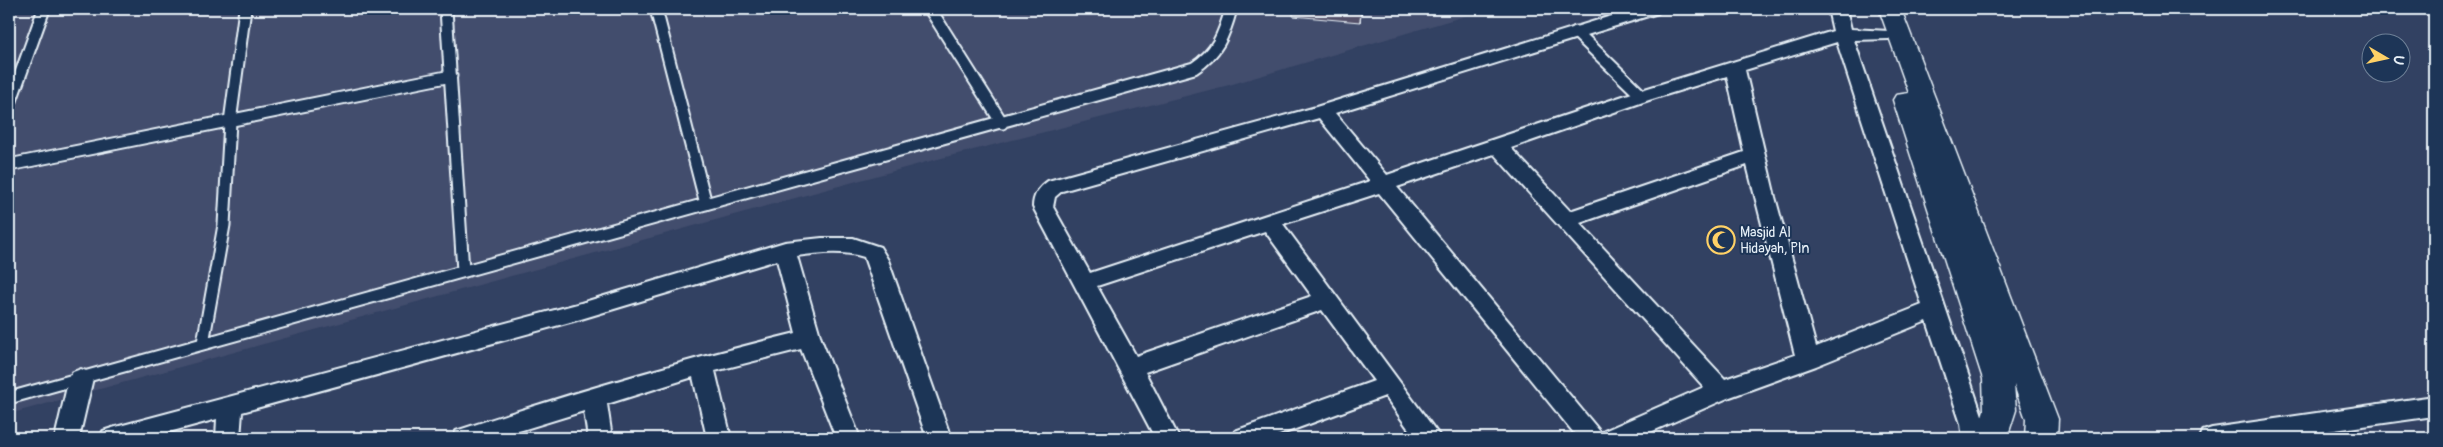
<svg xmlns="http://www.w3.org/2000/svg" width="2443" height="447" font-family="Pangolin,sans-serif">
<rect width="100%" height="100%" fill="#324162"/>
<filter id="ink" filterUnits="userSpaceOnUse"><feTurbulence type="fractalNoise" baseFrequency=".02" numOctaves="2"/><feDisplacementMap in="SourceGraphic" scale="10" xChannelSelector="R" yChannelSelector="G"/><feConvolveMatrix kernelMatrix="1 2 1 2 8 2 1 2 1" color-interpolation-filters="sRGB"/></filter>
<g filter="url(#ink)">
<path fill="#434d6d" d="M9 9H1489L1229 85 930 161 9 414Z"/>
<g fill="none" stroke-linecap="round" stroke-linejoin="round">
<g stroke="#e8f1f8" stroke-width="15">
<path id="lane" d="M446 9 463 271
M656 9 706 204
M930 9 1002 123
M1576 32 1642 96
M9 106 44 9
M9 165 451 76
M203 343 224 225 230 122 245 9
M9 398 1194 68C1217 53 1224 35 1231 9"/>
</g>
<g stroke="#e8f1f8" stroke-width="4">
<path id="street" d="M1634 9H1661L1658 13 1335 113 1387 175 1635 92 1833 31 1828 9H1846L1851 29 1889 31 1892 35 1889 39 1854 40 1985 424 1986 433 1984 438H1959L1962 432 1961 424 1927 321 1816 366 1730 397 1637 438H1578L1379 193 1283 224 1441 438H1415L1385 396 1271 438H1232L1235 431 1374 381 1322 310 1145 372 1179 438H1155L1033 207C1033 196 1038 188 1048 181L1316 107ZM1837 42 1922 305 1816 347 1775 197 1745 70ZM1727 76 1744 152 1570 211 1511 148 1649 100ZM1319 118 1370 181 1090 273 1053 207 1055 197 1062 191ZM1494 154 1704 387 1604 431 1602 434 1397 187ZM1747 165 1795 355 1725 379 1580 223ZM1265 231 1312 296 1136 356 1097 286Z
M822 238H853L880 247 888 260 951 438H927L864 257C842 250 820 253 797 256L821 339 860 438H836L801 349 715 371 731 438H707L693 377 607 404 612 438H588L584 411 496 438H453L456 431C568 394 681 361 796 333L777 260 581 319 242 412 240 438H216L217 419 147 438H100L103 431 112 428 581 303 785 242Z
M81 369 89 372 93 378 79 438H55L69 378 73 372Z
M2434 396V416L2278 438H2200L2203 431 2212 428Z"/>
</g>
<g stroke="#e8f1f8" stroke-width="3">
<path id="secondary" d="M1879 9H1901L2058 419 2057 438H2025L2026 419 2014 385 2016 410 2007 438H1975L1984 410 1983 379 1893 100 1896 95 1909 93Z"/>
</g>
<use href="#lane" stroke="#1d3557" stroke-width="11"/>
<use href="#street" fill="#1d3557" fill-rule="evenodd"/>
<use href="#secondary" fill="#1d3557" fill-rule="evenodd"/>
</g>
<path fill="#54516a" stroke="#e8f1f8" d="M1293 9H1362L1360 22 1293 16Z
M1411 9H1429L1428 10Z"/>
<path fill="#454256" stroke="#e8f1f8" d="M1361 9H1362L1360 22Z"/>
</g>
<defs>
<g id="mosque-ring" transform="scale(1.4375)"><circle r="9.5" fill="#1d3557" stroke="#ffd166" stroke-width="1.5"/><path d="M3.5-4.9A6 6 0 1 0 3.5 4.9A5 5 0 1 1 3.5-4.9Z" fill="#ffd166"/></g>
</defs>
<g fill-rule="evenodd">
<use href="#mosque-ring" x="1721" y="240"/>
</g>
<g text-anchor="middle" stroke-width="4" stroke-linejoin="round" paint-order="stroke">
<g font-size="14" fill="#e8f1f8" stroke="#1d3557" text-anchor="start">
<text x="1740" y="237">Masjid Al<tspan x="1740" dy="16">Hidayah, Pln</tspan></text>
</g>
</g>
<rect width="2443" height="447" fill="none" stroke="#1d3557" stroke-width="30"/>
<rect x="15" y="15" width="2413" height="417" fill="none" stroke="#e8f1f8" stroke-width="2" filter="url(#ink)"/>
<g transform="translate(2386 58) rotate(99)"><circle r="24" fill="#1d3557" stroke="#6e8097"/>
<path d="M0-4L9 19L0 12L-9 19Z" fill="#ffd166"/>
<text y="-8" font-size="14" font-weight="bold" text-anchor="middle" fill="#e8f1f8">U</text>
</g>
</svg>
